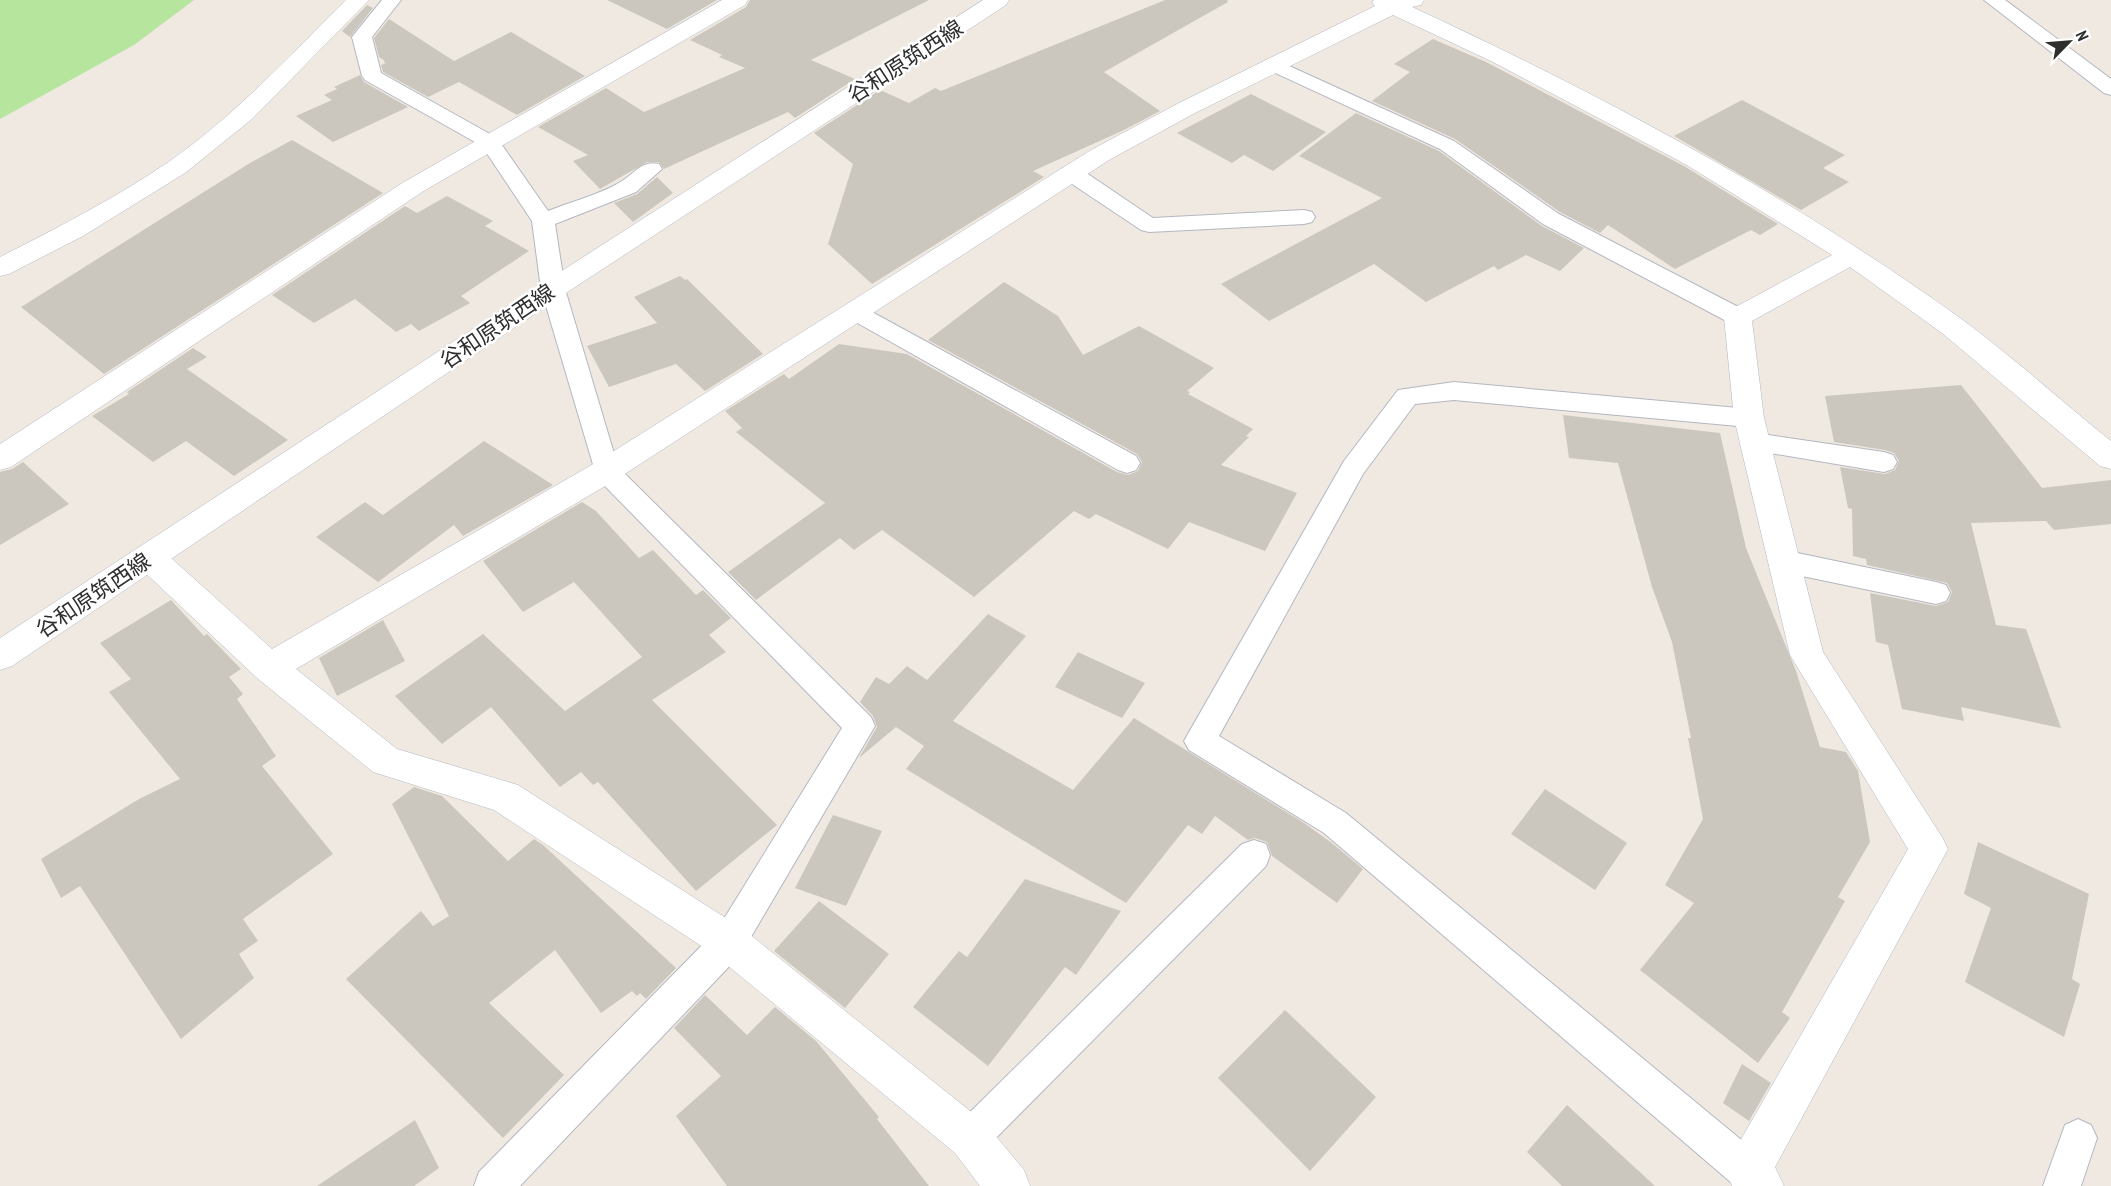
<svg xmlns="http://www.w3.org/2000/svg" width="2111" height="1186" font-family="'PT Sans Narrow','Noto Sans JP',sans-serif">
<rect width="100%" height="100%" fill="#efe9e1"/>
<path fill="#b6e59e" d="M0 0H194L134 45 0 119Z"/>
<path fill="#cbc7bf" d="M607 0H717L667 29Z
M750 0H929L811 60 855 79 795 118 788 112 664 169 659 162H647L600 189 573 161 588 155 538 127 606 88 644 112 745 68 719 57 722 55 690 40 746 7Z
M1165 0H1227L1228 2 1104 72 1160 111 1124 130 1033 171 1044 177 872 284 828 244 853 164 814 133 880 90 909 103 935 88 941 91Z
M367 5 373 8 350 37 342 31Z
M389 19 454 61 511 32 585 76 517 115 459 82 428 97 383 72 381 65 386 63 383 62 385 61 379 57 374 38Z
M1433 39 1486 62 1684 166 1778 224 1760 235 1751 230 1675 269 1608 225 1600 233 1560 212 1455 139 1372 101 1410 72 1394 64Z
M360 75 364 82 408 107 333 142 296 116 332 100 324 95 337 89 334 87Z
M1251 94 1326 132 1273 171 1244 155 1232 163 1177 133Z
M1742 100 1845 155 1823 168 1849 182 1801 210 1674 136Z
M1356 113 1439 151 1542 226 1584 248 1560 271 1526 255 1498 270 1494 266 1426 302 1374 264 1269 321 1221 284 1382 198 1299 156Z
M292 140 383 193 104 374 21 307 250 163Z
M657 177 673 193 633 222 614 203 637 194Z
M447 196 493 221 485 226 529 251 461 296 470 303 419 331 411 324 396 332 355 299 314 323 272 295 405 206 417 213Z
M680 276 685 280 687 279 763 354 705 391 676 364 609 387 587 346 657 323 634 297Z
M1004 282 1058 316 1083 355 1139 326 1214 368 1187 391 1190 392 1188 394 1253 429 1246 436 1249 437 1221 465 1297 493 1265 551 1189 522 1168 549 1096 514 1089 519 1074 511 974 597 882 530 854 550 840 538 756 600 728 572 825 503 736 432 742 428 725 411 784 374 789 379 839 344 907 354 1117 472 1128 475 1138 471 1142 462 1137 454 928 340Z
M193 348 207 357 187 369 288 440 234 476 186 441 153 462 92 416 129 394 127 392Z
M1961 385 2042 488 2111 480V524L2054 530 2046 521 1971 523 1996 625 2026 629 2061 728 1961 707 1964 721 1902 709 1888 645 1876 642 1870 593 1936 606 1948 602 1952 592 1947 583 1867 565 1866 559 1853 556 1852 509 1848 508 1840 467 1885 474 1895 470 1899 461 1894 453 1885 450 1834 442 1825 396Z
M1563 415 1720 433 1746 548 1796 671 1820 747 1846 752 1858 771 1870 842 1838 897 1845 901 1782 1012 1790 1018 1758 1063 1640 970 1694 903 1665 885 1703 819 1688 738H1691L1672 642 1652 587 1618 463 1569 458Z
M484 441 553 485 463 536 454 525 378 582 316 537 365 502 383 515Z
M23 462 69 504 0 545V472L12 469Z
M582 502 596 511 639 558 653 550 696 595 703 590 731 618 709 635 726 652 652 700 777 825 696 891 598 782 593 785 581 772 560 787 491 707 442 744 395 696 483 634 565 711 642 657 574 582 523 612 483 561Z
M171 600 204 636 207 634 241 669 229 677 243 694 237 699 276 756 262 766 333 854 243 919 258 941 239 954 254 978 181 1039 80 886 61 898 41 859 139 799 180 779 109 692 131 679 100 643Z
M988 614 1026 636 953 721 1073 790 1134 718 1304 823 1332 843 1363 869 1337 903 1272 856 1267 842 1255 838 1248 840 1215 816 1202 834 1188 825 1126 903 906 769 924 746 896 727 859 758 877 727 873 716 860 702 876 677 889 684 907 666 927 680Z
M383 620 405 661 337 696 319 658Z
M1078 652 1145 683 1122 718 1055 687Z
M414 787 442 796 508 861 534 839 543 845 676 968 646 999 640 993 637 996 632 991 601 1013 555 950 489 1003 564 1075 503 1138 346 979 421 911 433 926 449 916 392 804Z
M1545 789 1627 843 1595 890 1511 834Z
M833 815 882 831 846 906 795 888Z
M1978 842 2089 894 2072 979 2080 984 2064 1037 1965 982 1991 908 1964 894Z
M1025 879 1121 911 1076 975 1065 967 988 1066 913 1007 959 951 967 957Z
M819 901 889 954 845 1008 774 951Z
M705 995 747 1035 775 1007 816 1041 879 1117 877 1119 929 1186H727L676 1116 721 1076 674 1028Z
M1285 1010 1376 1097 1310 1171 1218 1078Z
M1742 1064 1771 1083 1749 1121 1723 1103Z
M1567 1105 1655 1186H1562L1527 1152Z
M415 1120 439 1168 414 1186H317Z"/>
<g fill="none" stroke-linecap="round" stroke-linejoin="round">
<g stroke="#b4b7c1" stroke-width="2">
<path id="service" d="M382 0H401L372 37 381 73 497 138 548 211C570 202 602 194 622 181 635 173 642 160 659 164L662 169 636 192 555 224 565 289 618 467 871 717 875 726 741 954 520 1186H474L479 1172 717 930 842 728 597 478 541 289 532 221 482 146 365 80 362 76 352 37Z
M1984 0H2005L2111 79V95L2104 93Z
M1276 60 1454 141 1559 214 1746 311 1750 317 1746 323 1738 325 1730 323 1543 224 1440 149 1269 70 1266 66 1269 62Z
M1071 167 1079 168 1153 218 1304 210 1312 212 1315 217 1312 222 1304 224 1149 232 1141 230 1063 178 1060 173 1063 168Z
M853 303 861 306 1136 456 1140 463 1136 470 1127 473 1118 470 845 316 841 311 845 306Z
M1454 382 1749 409 1758 412 1762 418 1758 424 1749 427 1454 400 1415 404 1363 474 1219 736 1346 813 1762 1157 1767 1171 1762 1185 1758 1186 1734 1185 1324 833 1189 750 1184 741 1344 461 1398 390Z
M1755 433 1884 452 1893 455 1897 462 1893 469 1884 472 1746 449 1742 442 1746 435Z
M1783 550 1936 582 1946 585 1950 593 1946 601 1936 604 1783 572 1773 569 1769 561 1773 553Z
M1254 840 1266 844 1270 855 1266 866 983 1151 970 1157 957 1151 951 1138 957 1125 1242 844Z
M2078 1119 2091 1125 2097 1138 2081 1186H2043L2065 1125Z"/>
</g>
<g stroke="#b4b7c1" stroke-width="1">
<path id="minor" d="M346 0H369L252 119 185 173 83 236 9 274 0 276V257C57 228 114 199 167 163 234 117 289 56 346 0Z
M722 0H748L745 5 422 192 11 467 0 470V444L404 182Z
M1374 0H1424L1421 5 1412 7C1602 95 1789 195 1960 318 2012 356 2061 401 2111 441V469L2100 466 1942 333 1850 267 1752 321 1764 418 1823 652 1942 837 1948 849 1775 1167 1784 1186H1732L1726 1171 1732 1155 1908 849 1790 655 1734 418 1724 317 1728 311 1832 255 1685 164 1493 62 1393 15 1195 113 1109 160 617 479 296 669 397 749 518 785 743 929 985 1123 1024 1170 1030 1186H980L955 1153 715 955 494 810 373 772 257 678 138 566 133 557 138 548 149 545 160 548 272 649 595 463 1091 150 1179 103 1375 6 1372 2Z"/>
</g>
<g stroke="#b4b7c1" stroke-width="1">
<path id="secondary" d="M983 0H1009L1006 5 563 295 12 666 0 670V638L543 283Z"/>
</g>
<use href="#service" fill="#fff" fill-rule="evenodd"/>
<use href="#minor" fill="#fff" fill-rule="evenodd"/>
<use href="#secondary" fill="#fff" fill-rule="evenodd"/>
</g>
<g text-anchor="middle" stroke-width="5" stroke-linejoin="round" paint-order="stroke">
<g font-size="22" fill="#2e2e2e" stroke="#fff">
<text transform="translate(905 61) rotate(-33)" y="8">谷和原筑西線</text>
<text transform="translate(497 326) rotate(-34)" y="8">谷和原筑西線</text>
<text transform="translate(93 595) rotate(-34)" y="8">谷和原筑西線</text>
</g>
</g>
<g transform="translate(2069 42) rotate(65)" stroke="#ffffff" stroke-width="4.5" paint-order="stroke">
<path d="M0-4.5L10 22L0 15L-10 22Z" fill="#2e2e2e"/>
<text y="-9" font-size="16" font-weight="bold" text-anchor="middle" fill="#2e2e2e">N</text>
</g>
</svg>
